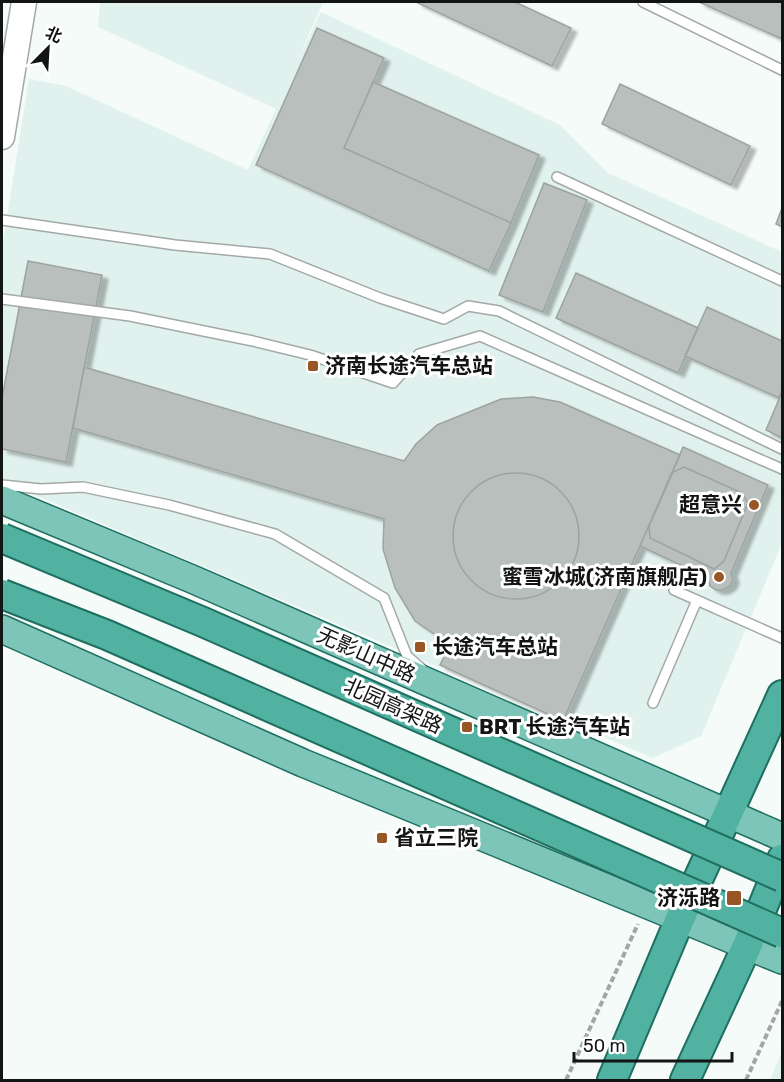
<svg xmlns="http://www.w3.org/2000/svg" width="784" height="1082" font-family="Rubik,'Noto Sans SC',sans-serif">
<defs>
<filter id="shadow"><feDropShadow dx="6" dy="4" stdDeviation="1.5" flood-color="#0004"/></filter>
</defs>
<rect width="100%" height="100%" fill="#f4fbf9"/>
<path fill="#e1f1ed" d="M100 2H323L296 64 321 12 560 125 608 173 782 252V543L701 736 653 758 2 481V248L29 79 66 86 248 170 276 109 98 27Z
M782 1051V1080H770Z"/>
<path fill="#b8bfbd" stroke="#9da3a1" stroke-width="1.5" filter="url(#shadow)" d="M416 2H515L571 28 552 66Z
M699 2H782V39Z
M317 28 384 58 344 148 511 223 489 271 256 165Z
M373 82 539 155 511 223 344 148Z
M620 84 750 146 731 185 602 124Z
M544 183 587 200 543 312 499 295Z
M782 208V227L776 224Z
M28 261 102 275 66 462 2 449V398Z
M576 273 698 328 678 373 556 318Z
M707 307 782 341V390L779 398 685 356Z
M84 367 404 461 416 444 437 425 501 399 533 397 560 402 680 455 563 721 440 665 450 645 415 621 395 588 383 549 384 519 73 428Z
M782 392V438L766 430Z
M683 447 768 485 731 573 733 579 730 586 723 590H716L710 586 708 578 640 546Z
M684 467 742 493 748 503 724 561 714 569 650 538 649 526 673 472Z
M453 536a63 63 0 1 1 126 0a63 63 0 1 1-126 0Z"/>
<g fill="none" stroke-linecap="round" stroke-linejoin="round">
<g stroke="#a3a9a8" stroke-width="12">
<path id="service" d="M643 2 782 70
M557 177 782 281
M2 220 175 245 270 254 380 298 444 319 468 306 499 311 782 449
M2 299 130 316 253 341 310 355 393 383 419 354 480 336 782 469
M2 485 41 489 83 487 169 505 275 534 384 598 407 656 422 669
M674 590 782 638
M653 703 697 600"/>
</g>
<g stroke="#a3a9a8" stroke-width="27">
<path id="secondary" d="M2 137 24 2"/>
</g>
<g stroke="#1f6f61" stroke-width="30">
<path id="primary" d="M2 500 192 579 782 837
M2 629 303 763 782 960"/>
</g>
<g stroke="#1f6f61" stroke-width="32">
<path id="trunk" d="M612 1080 680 919 782 695
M685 1080 747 946 782 859"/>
</g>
<path stroke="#a2a7a6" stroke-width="4" stroke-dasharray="6 3" stroke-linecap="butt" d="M566 1080 638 924
M746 1080 782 1001"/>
<use href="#service" stroke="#fff" stroke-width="9"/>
<use href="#secondary" stroke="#fff" stroke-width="24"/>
<use href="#primary" stroke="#7dc5b9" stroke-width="27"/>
<use href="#trunk" stroke="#52b2a2" stroke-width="28"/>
<g stroke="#1f6f61" stroke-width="32" stroke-linecap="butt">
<path id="trunk-bridge" d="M2 538 203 622 782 877
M2 594 107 635 782 933"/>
</g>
<use href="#trunk-bridge" stroke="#52b2a2" stroke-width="28"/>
</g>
<g fill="#985625" stroke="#fff" stroke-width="2">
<rect x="307" y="360" width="12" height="12" rx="3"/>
<circle cx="754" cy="505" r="6"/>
<circle cx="719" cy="577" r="6"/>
<rect x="414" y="641" width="12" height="12" rx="3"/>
<rect x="461" y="721" width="12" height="12" rx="3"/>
<rect x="376" y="832" width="12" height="12" rx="3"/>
<rect x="726" y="890" width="16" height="16" rx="3"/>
</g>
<g text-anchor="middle" stroke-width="6" stroke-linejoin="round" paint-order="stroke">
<g font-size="21" font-weight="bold" fill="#131514" stroke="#fff" text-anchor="start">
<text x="325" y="373">济南长途汽车总站</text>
<text x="742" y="512" text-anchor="end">超意兴</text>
<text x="707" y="584" text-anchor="end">蜜雪冰城(济南旗舰店)</text>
<text x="432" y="654">长途汽车总站</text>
<text x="479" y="734">BRT 长途汽车站</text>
<text x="394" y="845">省立三院</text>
<text x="720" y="905" text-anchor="end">济泺路</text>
</g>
<g font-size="21" fill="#131514" stroke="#fff">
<text transform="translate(366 655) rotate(24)" y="7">无影山中路</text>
<text transform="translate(393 706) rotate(24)" y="7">北园高架路</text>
</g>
</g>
<rect width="784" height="1082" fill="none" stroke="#131514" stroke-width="6"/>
<g transform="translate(48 48) rotate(24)" stroke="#ffffff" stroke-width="4.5" paint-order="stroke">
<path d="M0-4.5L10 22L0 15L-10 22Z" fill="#131514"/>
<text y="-9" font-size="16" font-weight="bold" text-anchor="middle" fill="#131514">北</text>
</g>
<path d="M574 1052v9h158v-9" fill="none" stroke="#131514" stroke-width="3"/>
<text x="583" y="1052" font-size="18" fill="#131514" stroke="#ffffff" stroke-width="4.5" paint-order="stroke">50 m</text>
</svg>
